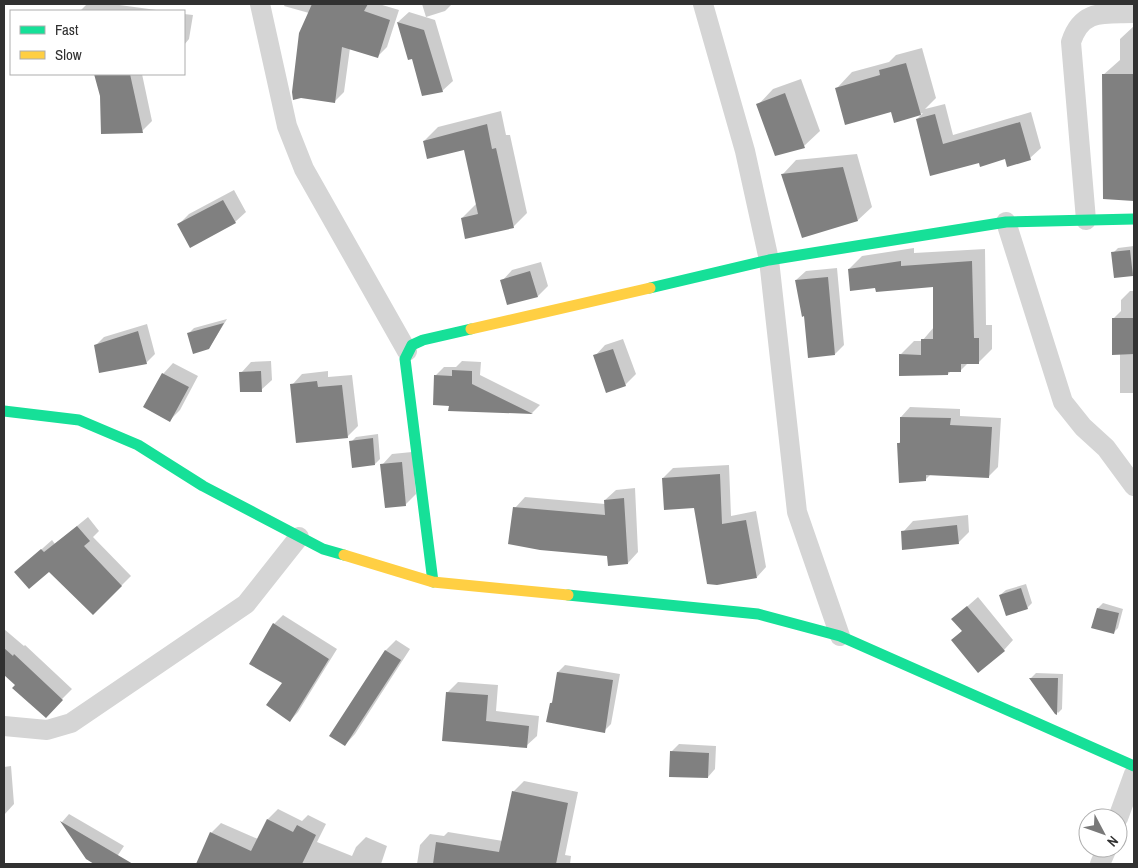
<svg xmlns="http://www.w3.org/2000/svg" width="1138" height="868" font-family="'Archivo Narrow',sans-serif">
<rect width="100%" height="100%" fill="#fff"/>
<path fill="#0003" d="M87 4H112L164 11H80Z
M285 4H379L399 10 387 47 377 57 350 48 344 92 335 101 309 13 284 6Z
M422 4H452L445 11 426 17Z
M409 12 435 20 453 81 442 91 412 57 409 58 398 22Z
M184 14 193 15 189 39 184 45Z
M1134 26V199L1104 198 1103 75 1120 60V39Z
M922 48 936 98 925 109 945 104 953 135 1031 112 1041 148 1030 158H1006L980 162 931 174 917 119 923 113 895 121 892 110 837 88 852 72 889 62 896 55Z
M96 74H142L152 121 142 131 101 96Z
M801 79 820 131 804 146 776 155 758 105 773 89Z
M501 111 506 135H510L527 213 513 227 462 218 477 203 465 148 424 141 438 127Z
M857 154 872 207 858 220 783 174 796 160Z
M234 190 246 212 235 222 179 224 189 214Z
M1134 246V273L1132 275 1113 253 1118 248Z
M914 248V253L985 249 986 325H992V349L979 362H969L960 371H951L948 374 901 354 914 341H922L934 327V286L877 287 849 269 862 256Z
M541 262 548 286 538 296 502 281 512 270Z
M837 268 844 345 835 354 805 315 796 280 806 271Z
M1130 291H1134V393H1120V353L1113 319 1121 311V300Z
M227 319 209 348 189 333 194 328Z
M147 324 155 354 146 363 95 346 104 337Z
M623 339 636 374 625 385 595 356 605 345Z
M271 361 272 380 261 390 241 373 251 362Z
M462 361 481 362 480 375 540 405 532 413 450 410V404L435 376 444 367H456Z
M173 363 198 376 180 410 170 420 163 374Z
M328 371V377L352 375 358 426 347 437 292 385 302 374Z
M910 407 960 409V416L1001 418 998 467 988 477 931 474 925 480 898 444 901 441V417Z
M378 434 380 459 375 464 351 442 356 437Z
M412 452 416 494 405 505 382 465 392 454Z
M729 465 731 516 756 511 766 567 757 577 695 507 663 478 673 468Z
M635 488 638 552 628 563 515 508 525 497 605 504V500L616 490Z
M968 515 969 532 959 542 903 549V532L913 521Z
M88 517 99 531 93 537 131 576 93 614 49 570 16 572 52 540 55 544Z
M1026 584 1032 603 1027 608 1000 595 1006 590Z
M978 597 1013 640 1004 650 953 640 963 630 953 619Z
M1103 603 1123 609 1118 628 1113 633 1098 608Z
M283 615 337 649 298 712 290 721 274 624Z
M4 629 24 646 25 645 72 689 62 699 17 684 4 673Z
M396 640 410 649 355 734 345 745 331 735 386 650Z
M565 665 620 674 611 724 604 731 551 703 554 700 558 672Z
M1036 673 1063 674 1062 709 1058 713 1031 678Z
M458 682 498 685 496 711 539 716 537 736 526 746 443 739 448 692Z
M679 744 716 746 715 769 708 777 671 752Z
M11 766 14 804 4 815V767Z
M524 781 578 792 565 855 571 856 570 864H417L420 845 430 834 444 836 448 832 503 841 513 792Z
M278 809 302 821 308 815 326 824 317 842 352 856 356 847 366 837 387 846 381 864H197L211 833 221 823 258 839 268 819Z
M69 814 124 846 112 864H97L87 858 62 822Z"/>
<path fill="#808080" d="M312 4H368L364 11 390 20 378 58 342 47 335 103 301 98 293 100 292 92 299 33Z
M397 22 424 30 443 92 422 96 412 59 408 60Z
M906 63 921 115 894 123 891 112 845 125 835 88 880 75 879 70Z
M94 74H130L143 133 101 134 100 96Z
M1102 74H1134V201L1103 199Z
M785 93 805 148 775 156 756 104Z
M935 114 943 144 1020 122 1031 160 1007 167 1005 159 980 167 979 163 930 176 916 119Z
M487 124 492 149 496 148 514 228 465 239 461 218 478 214 464 150 427 159 423 141Z
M843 167 858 221 802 238 781 174Z
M223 200 236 223 190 248 177 224Z
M1130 250 1133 276 1114 278 1111 252Z
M901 261V266L972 261 974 338H979V364H961V372H948V375L899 376V354L921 355V339H933V287L876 292 875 288 850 291 848 269Z
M530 271 538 297 507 305 500 280Z
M828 277 835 355 808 358 804 316 802 317 795 280Z
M1112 318H1134V354L1112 355Z
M224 323 209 349 193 354 187 333Z
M138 331 147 364 99 373 94 345Z
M613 349 626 386 606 393 593 355Z
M452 370 472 371V384L533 414 448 411 449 406 433 405 434 375 452 376Z
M261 371 262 392H240L239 372Z
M162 373 189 387 170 422 143 407Z
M317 381 318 387 342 385 348 438 296 443 290 384Z
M900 417 951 418 950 425 992 427 989 478 926 475V481L899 483 897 443H900Z
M373 438 375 465 352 468 349 441Z
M402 462 406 506 385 508 380 464Z
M720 474 722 524 746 520 757 578 717 585 707 584 694 508 664 510 662 478Z
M624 498 628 564 608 566 607 556 540 550 508 544 513 507 605 515 604 500Z
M957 525 959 544 902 550 901 531Z
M77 526 90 541 84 546 122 586 93 615 49 572 29 589 14 572 41 549 44 552Z
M1021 588 1028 609 1006 616 999 595Z
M967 606 1005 651 978 673 951 640 962 631 951 619Z
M1097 608 1119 613 1114 634 1091 628Z
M273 623 329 659 290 722 266 705 282 683 249 664Z
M4 648 13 656 14 654 63 700 46 718 12 688 15 685 4 675Z
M385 650 401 660 345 746 329 736Z
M557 672 613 680 605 733 546 722 550 703H552Z
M1029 678H1058L1057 715 1055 714Z
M446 692 488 695 486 721 529 726 527 748 442 741Z
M670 751 709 753 708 778 669 777Z
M512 791 568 803 556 864H433L436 842 499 852Z
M267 819 293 832 297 825 316 835 302 864H196L210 832 251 851Z
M60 821 133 864H94L86 859Z"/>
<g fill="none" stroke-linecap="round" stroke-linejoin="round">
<path stroke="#d5d5d5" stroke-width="20" d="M260 4 287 126 304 169 407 351
M703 4 745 151 769 260 797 512 840 636
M1086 220 1071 42C1082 8 1105 14 1134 13
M1006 222 1063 402 1083 427 1106 448 1134 486
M4 726 47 730 71 723 246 604 299 537
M1118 818 1134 774
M1100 864 1107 848"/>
<path stroke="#16e098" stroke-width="11" d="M650 288 769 260 1006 222 1134 219
M4 411 79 420 138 445 203 486 323 549 344 555
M433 582 405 359 412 345 423 340 471 329
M568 595 758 614 840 636 1134 766"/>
<path stroke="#ffcf43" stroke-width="11" d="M471 329 650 288
M344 555 433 582 568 595"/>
</g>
<rect width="1138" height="868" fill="none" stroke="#313131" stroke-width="10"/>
<rect x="10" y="10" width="175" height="65" fill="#ffffff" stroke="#adadad"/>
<rect x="20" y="26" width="25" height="8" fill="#16e098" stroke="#adadad"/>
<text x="55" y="35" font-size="15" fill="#313131">Fast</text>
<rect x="20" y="51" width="25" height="8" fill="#ffcf43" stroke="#adadad"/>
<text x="55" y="60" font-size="15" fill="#313131">Slow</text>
<g transform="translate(1103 833) rotate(131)"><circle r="24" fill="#ffffff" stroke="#adadad"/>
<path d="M0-4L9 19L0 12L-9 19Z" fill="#797979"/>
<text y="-8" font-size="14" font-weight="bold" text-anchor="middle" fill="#313131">N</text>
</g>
</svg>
